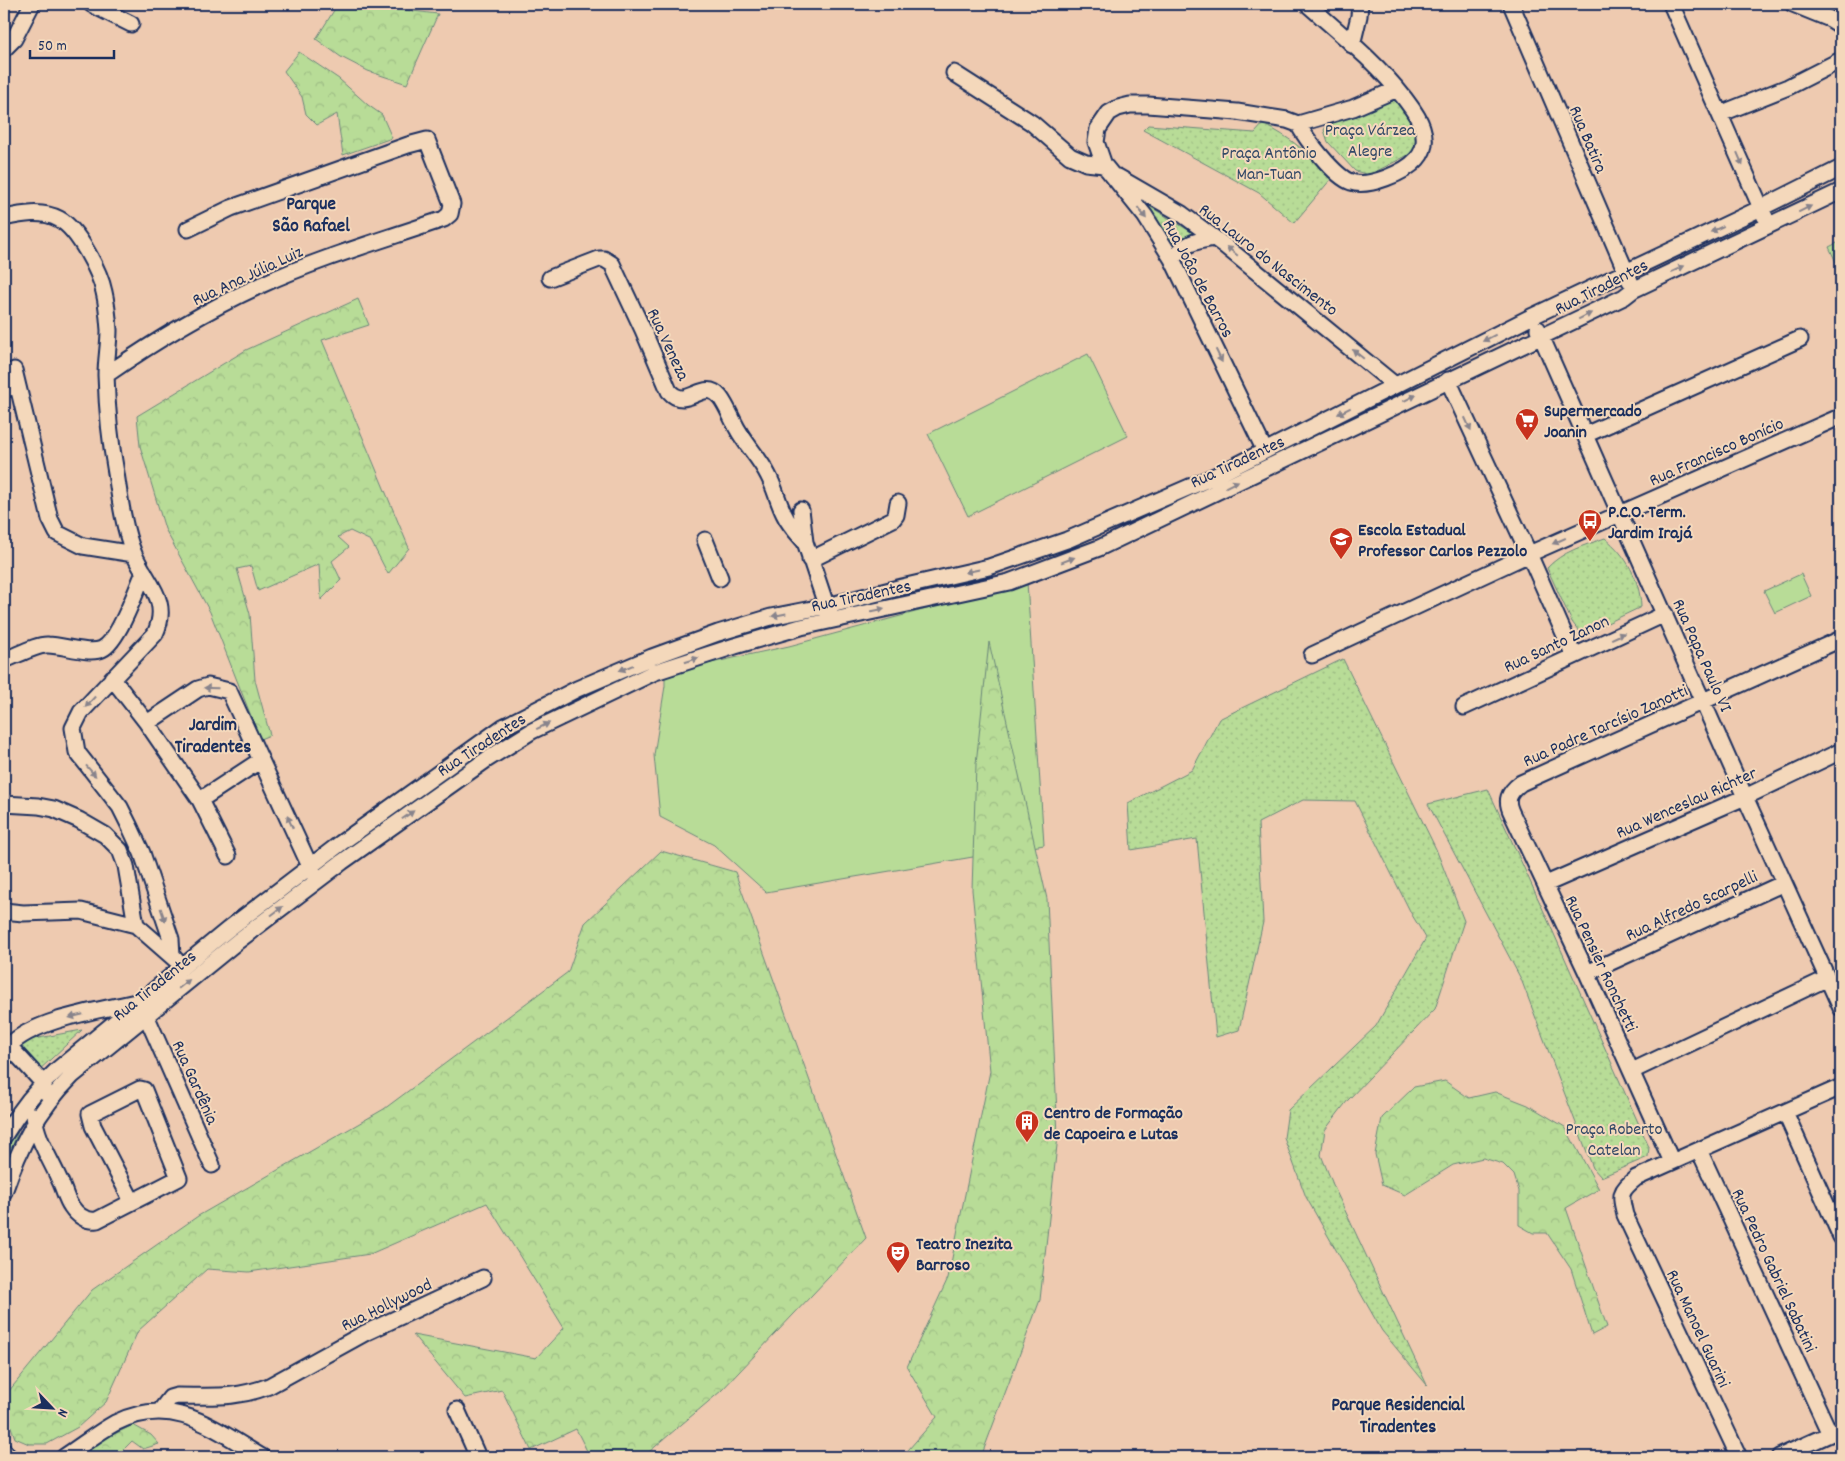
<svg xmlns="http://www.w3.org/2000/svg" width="1845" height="1461" font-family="Dekko,sans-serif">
<defs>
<pattern id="forest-crowns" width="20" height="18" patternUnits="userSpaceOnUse" patternTransform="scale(1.25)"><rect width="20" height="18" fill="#b8dc97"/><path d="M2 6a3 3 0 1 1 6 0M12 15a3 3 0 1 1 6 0" fill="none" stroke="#9ebd85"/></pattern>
<pattern id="park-dots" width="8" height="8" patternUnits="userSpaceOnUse" patternTransform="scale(1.25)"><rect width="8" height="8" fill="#b8dc97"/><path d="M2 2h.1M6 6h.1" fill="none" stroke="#9ebd85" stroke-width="1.8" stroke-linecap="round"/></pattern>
</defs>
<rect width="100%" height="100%" fill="#eecab0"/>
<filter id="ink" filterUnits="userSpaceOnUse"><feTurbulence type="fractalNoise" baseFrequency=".02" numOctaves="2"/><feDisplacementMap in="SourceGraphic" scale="10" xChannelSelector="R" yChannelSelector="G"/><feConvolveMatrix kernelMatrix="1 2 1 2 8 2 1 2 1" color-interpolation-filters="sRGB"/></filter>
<g filter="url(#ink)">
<path fill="#b8dc97" stroke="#6a867a" d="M1841 241V273L1829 247Z
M1088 354 1128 436 968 516 928 434Z
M1801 574 1811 596 1775 613 1764 591Z
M1027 582 1044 845 766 892 714 845 660 817 654 755 665 686V673L789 646Z
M20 1126 4 1168V1151Z"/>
<path fill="url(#forest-crowns)" stroke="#6a867a" d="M338 4H353L438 14 407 84 368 71 341 57 316 39Z
M299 52 339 79 368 105 382 115 392 138 343 155 337 114 317 125 306 114 302 97 284 71Z
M358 299 369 325 322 340 409 548 388 574 371 541 350 531 338 537 349 547 332 561 341 580 321 600 319 564 258 591 251 566 237 569 250 614 255 680 270 735 260 739 210 612 165 529 140 446 137 416 246 350Z
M989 642 1047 899 1058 1136 1040 1300 981 1457H902L937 1417 907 1367 948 1278 990 1071 972 890 976 764Z
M661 851 735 872 866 1238 721 1391 643 1457H590L576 1429 531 1450 502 1390 465 1398 413 1335 536 1358 564 1328 487 1203 370 1254 249 1272 207 1269 138 1331 106 1402 78 1427 47 1444H29L15 1438 4 1407V1397L92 1290 198 1216 384 1109 568 972 585 923Z
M1445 1081 1469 1098 1495 1092 1528 1105 1565 1127 1599 1189 1566 1208 1607 1327 1592 1335 1571 1269 1547 1233H1533L1519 1225V1191L1514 1175 1503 1164 1483 1158 1453 1165 1405 1195 1382 1185 1375 1154 1382 1118 1414 1087Z
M133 1425 151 1435 159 1444 143 1449 132 1441 116 1457H81L104 1439Z"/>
<path fill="url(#park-dots)" stroke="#6a867a" d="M1397 96 1420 127 1418 140 1412 153 1369 175 1355 171 1328 142 1324 130 1330 120Z
M1263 124C1290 137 1312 155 1331 179L1294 223 1259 193 1143 130 1148 125 1255 133Z
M1141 201 1193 233 1172 246Z
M1605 538C1626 555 1640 579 1641 607L1582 635 1572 622 1547 568C1563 551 1583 546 1605 538Z
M1343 659 1436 849 1464 921 1435 1009 1348 1100 1325 1130 1321 1155 1334 1187 1427 1385 1382 1331 1306 1197 1284 1138 1288 1110 1376 1026 1426 938 1412 915 1355 801 1303 800 1258 823 1263 922 1239 1030 1216 1037 1197 839 1131 850 1128 803 1192 770 1219 719Z
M1488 789 1550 925 1649 1147 1648 1157 1601 1177 1593 1168 1521 979 1428 804Z
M82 1030 36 1073 12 1043Z"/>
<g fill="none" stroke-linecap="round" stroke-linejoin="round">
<g stroke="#1b2f5e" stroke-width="19">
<path id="minor" d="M91 4 131 24
M1511 4 1630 281
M1671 4 1765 217
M1793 4 1830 19 1841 26
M1352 45 1359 16 1360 4
M4 49 14 39 32 4
M954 73 1032 123 1070 156 1086 163 1104 165
M1720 114 1788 87 1841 60
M1298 124C1306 139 1335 177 1351 182 1368 188 1405 173 1417 159 1425 150 1426 139 1422 127 1419 117 1411 107 1405 99 1377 63 1341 34 1307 4
M1118 177 1182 214 1225 246 1395 385
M4 218C22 214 42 210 59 219 78 229 100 272 104 292 107 304 108 317 109 330 109 345 106 360 106 375 107 408 110 441 116 473 120 500 124 529 134 554 147 584 171 600 155 634L81 712 73 728 77 752 120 807 130 827 142 853 171 939 172 956
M1172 259C1186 243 1194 241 1214 238
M550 278 599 259H604L612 264 643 330 669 391C687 412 703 377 720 397 727 406 732 420 738 430 747 446 760 459 768 475 775 488 778 502 784 514 789 525 797 533 805 542
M1538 329 1745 797 1841 1008
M14 370 50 519 57 533 83 546 134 554
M106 375C155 341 206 310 261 285 320 258 383 240 444 219L450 214 452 204 427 140 408 145 231 208 188 229
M1448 380 1529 554 1574 656
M4 390 17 383
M1585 435 1800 339
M1265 451 1172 259 1145 216 1104 165 1096 142 1098 129 1109 113 1118 108 1130 105H1148L1237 112 1287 120 1298 124 1353 108 1397 89
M801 510 805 542 829 614
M705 540 720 578
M810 560 893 519 896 515 898 503
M1312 655 1529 554 1835 419
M4 660C16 656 37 644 48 645 63 645 89 655 102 649 118 642 137 589 144 572
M112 678 147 723 200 800 228 856
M1464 707 1665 614
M147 723 198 689 208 686 229 691 314 875
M200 800 261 760
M4 804 38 806 54 809 79 820 105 835 120 850 126 866 136 925 176 960
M1546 884 1745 797 1841 751
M4 911 23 913 81 911 136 925
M1587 973 1784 883
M146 1015 212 1165
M1632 1071 1828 978
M45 1092 43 1083 9 1046C34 1019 101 1010 136 1002
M1785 1112 1841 1237
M34 1115C36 1138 51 1160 60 1181 64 1189 66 1199 71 1206 77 1215 86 1222 97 1220L179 1178 144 1090 140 1089 90 1114 93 1126 132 1201
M4 1136C19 1111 36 1089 58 1069L231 927 341 843 503 727 577 689 652 657 718 633 771 617 827 606 902 587 989 567 1067 540 1215 476 1533 316 1761 208 1841 168
M1699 1150 1830 1434
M1672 1162 1587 973 1512 814C1505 800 1508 793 1521 783L1841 639
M4 1192C20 1146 37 1111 72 1076L238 941 342 862 486 760 532 731 655 672 735 646 801 627 1009 582 1099 548 1624 297 1633 290 1841 191
M457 1410 478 1457
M160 1411 170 1398 177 1396C212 1396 236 1399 269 1386L365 1333 483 1278
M4 1451 9 1457
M64 1457C81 1446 97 1433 115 1423 173 1394 213 1428 262 1457
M1739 1457 1625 1215C1620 1194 1619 1192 1636 1178L1841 1087
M1779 1457 1841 1429"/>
</g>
<use href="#minor" stroke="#f4d8bb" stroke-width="15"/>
</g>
<defs><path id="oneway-solid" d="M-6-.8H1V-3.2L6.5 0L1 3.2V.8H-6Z" transform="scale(1.25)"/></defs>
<g fill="#88848c">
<use href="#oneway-solid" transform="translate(1740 159) rotate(67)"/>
<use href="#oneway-solid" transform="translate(1805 209) rotate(-26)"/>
<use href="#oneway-solid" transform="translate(1142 213) rotate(53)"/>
<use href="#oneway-solid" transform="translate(1717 229) rotate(155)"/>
<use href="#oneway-solid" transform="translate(1232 251) rotate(-141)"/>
<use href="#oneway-solid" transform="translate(1678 269) rotate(-25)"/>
<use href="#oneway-solid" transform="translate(1585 316) rotate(-26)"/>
<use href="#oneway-solid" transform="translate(1489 338) rotate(153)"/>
<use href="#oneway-solid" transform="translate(1358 354) rotate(-141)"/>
<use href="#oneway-solid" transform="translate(1219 356) rotate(64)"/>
<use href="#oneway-solid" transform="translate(1410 398) rotate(-26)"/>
<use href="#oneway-solid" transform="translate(1344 411) rotate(153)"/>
<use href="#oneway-solid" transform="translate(1468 424) rotate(65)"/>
<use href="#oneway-solid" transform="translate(1232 484) rotate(-26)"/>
<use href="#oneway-solid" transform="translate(1559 541) rotate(156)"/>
<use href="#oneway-solid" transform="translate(1068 560) rotate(-21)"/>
<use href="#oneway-solid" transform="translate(972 571) rotate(168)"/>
<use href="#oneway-solid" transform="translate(878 610) rotate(-12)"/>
<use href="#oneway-solid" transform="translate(779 615) rotate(169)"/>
<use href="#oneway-solid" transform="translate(1618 636) rotate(-25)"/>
<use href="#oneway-solid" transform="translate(692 660) rotate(-18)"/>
<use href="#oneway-solid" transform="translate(626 668) rotate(158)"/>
<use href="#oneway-solid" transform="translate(211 688) rotate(-178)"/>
<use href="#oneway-solid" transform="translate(90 702) rotate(133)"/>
<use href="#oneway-solid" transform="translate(543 726) rotate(-25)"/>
<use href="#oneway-solid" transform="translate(91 771) rotate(48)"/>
<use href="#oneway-solid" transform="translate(408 815) rotate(-35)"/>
<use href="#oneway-solid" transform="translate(290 822) rotate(-115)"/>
<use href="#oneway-solid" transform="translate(277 911) rotate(-37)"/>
<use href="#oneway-solid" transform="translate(163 915) rotate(71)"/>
<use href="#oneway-solid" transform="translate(184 984) rotate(-39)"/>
<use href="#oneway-solid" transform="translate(76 1016) rotate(166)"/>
</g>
</g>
<defs>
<g id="supermarket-pin" transform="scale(1.25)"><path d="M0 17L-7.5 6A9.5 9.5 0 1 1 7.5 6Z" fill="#c8321e" stroke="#f4d8bb"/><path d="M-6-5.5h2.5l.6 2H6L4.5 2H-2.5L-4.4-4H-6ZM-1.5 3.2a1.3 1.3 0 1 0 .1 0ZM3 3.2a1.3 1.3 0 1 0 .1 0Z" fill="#fff"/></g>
<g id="bus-pin" transform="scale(1.25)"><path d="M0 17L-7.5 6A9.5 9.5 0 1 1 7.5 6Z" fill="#c8321e" stroke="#f4d8bb"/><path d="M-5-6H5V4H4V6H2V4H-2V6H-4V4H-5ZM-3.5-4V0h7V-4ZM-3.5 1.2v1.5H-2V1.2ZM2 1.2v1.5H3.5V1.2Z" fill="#fff"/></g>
<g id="school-pin" transform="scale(1.25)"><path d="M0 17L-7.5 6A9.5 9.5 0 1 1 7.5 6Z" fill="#c8321e" stroke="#f4d8bb"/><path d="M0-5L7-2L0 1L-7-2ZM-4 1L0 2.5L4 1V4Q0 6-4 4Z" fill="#fff"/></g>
<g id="building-pin" transform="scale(1.25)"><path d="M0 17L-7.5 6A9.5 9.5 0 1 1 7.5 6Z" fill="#c8321e" stroke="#f4d8bb"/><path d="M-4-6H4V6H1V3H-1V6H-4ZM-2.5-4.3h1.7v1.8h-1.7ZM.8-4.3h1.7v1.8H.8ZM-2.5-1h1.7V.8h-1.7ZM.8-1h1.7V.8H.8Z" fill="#fff"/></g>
<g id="theatre-pin" transform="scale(1.25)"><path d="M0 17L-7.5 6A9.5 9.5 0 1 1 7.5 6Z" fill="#c8321e" stroke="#f4d8bb"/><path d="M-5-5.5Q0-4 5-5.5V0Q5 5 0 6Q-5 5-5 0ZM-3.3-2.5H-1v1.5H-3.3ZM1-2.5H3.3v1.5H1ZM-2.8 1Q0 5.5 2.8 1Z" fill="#fff"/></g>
</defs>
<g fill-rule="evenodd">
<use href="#supermarket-pin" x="1527" y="420"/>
<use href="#bus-pin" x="1590" y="521"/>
<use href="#school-pin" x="1341" y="539"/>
<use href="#building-pin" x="1027" y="1122"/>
<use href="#theatre-pin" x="898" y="1253"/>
</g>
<g text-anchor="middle" stroke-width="4" stroke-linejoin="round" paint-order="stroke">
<g font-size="18" fill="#334967" stroke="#f4d8bb">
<text x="1370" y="135">Praça Várzea<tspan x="1370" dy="21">Alegre</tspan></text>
<text x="1269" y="158">Praça Antônio<tspan x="1269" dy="21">Man-Tuan</tspan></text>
<text x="1614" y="1134">Praça Roberto<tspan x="1614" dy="21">Catelan</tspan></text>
</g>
<g font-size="18" fill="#1b2f5e" stroke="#f4d8bb">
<text transform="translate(1589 139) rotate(67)" y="6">Rua Batira</text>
<text transform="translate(1269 259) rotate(38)" y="6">Rua Lauro do Nascimento</text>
<text transform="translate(247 275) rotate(-25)" y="6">Rua Ana Júlia Luiz</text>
<text transform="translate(1199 278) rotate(62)" y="6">Rua Joâo de Barros</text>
<text transform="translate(1601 286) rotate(-27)" y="6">Rua Tiradentes</text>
<text transform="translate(669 344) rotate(65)" y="6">Rua Veneza</text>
<text transform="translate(1716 451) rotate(-24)" y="6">Rua Francisco Bonício</text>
<text transform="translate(1237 461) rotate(-25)" y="6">Rua Tiradentes</text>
<text transform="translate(861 595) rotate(-12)" y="6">Rua Tiradentes</text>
<text transform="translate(1556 643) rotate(-25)" y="6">Rua Santo Zanon</text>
<text transform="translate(1703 655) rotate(66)" y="6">Rua Papa Paulo VI</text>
<text transform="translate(1605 725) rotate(-24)" y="6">Rua Padre Tarcísio Zanotti</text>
<text transform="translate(481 744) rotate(-33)" y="6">Rua Tiradentes</text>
<text transform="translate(1686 802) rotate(-24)" y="6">Rua Wenceslau Richter</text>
<text transform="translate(1691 905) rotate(-25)" y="6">Rua Alfredo Scarpelli</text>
<text transform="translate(1602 963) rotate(65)" y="6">Rua Pensier Ronchetti</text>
<text transform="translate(154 985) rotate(-39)" y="6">Rua Tiradentes</text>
<text transform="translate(196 1082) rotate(66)" y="6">Rua Gardênia</text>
<text transform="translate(1775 1270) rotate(65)" y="6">Rua Pedro Gabriel Sabatini</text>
<text transform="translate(386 1304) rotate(-26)" y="6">Rua Hollywood</text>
<text transform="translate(1699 1328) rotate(65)" y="6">Rua Manoel Guarini</text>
</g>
<g font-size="18" font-weight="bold" fill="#1b2f5e" stroke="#f4d8bb" text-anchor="start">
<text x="1544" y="416">Supermercado<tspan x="1544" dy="21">Joanin</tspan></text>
<text x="1608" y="517">P.C.O. Term.<tspan x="1608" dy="21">Jardim Irajá</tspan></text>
<text x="1358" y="535">Escola Estadual<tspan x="1358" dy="21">Professor Carlos Pezzolo</tspan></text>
<text x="1044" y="1118">Centro de Formação<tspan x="1044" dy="21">de Capoeira e Lutas</tspan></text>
<text x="916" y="1249">Teatro Inezita<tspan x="916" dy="21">Barroso</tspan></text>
</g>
<g font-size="19" font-weight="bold" fill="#1b2f5e" stroke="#f4d8bb">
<text x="311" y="209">Parque<tspan x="311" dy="22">São Rafael</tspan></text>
<text x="213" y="730">Jardim<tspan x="213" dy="22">Tiradentes</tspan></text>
<text x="1398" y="1410">Parque Residencial<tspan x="1398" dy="22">Tiradentes</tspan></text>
</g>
</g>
<rect width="1845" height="1461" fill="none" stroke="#f4d8bb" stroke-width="20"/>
<rect x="10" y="10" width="1825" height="1441" fill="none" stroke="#1b2f5e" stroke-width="2" filter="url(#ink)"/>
<g transform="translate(52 1408) rotate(115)" stroke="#f4d8bb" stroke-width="4" paint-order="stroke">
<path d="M0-4L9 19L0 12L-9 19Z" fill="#1b2f5e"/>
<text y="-8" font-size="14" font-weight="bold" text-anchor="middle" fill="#1b2f5e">N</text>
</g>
<path d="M30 50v8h84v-8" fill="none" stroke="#1b2f5e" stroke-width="2.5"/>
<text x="38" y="50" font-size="15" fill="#1b2f5e" stroke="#f4d8bb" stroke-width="4" paint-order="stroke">50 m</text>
</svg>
